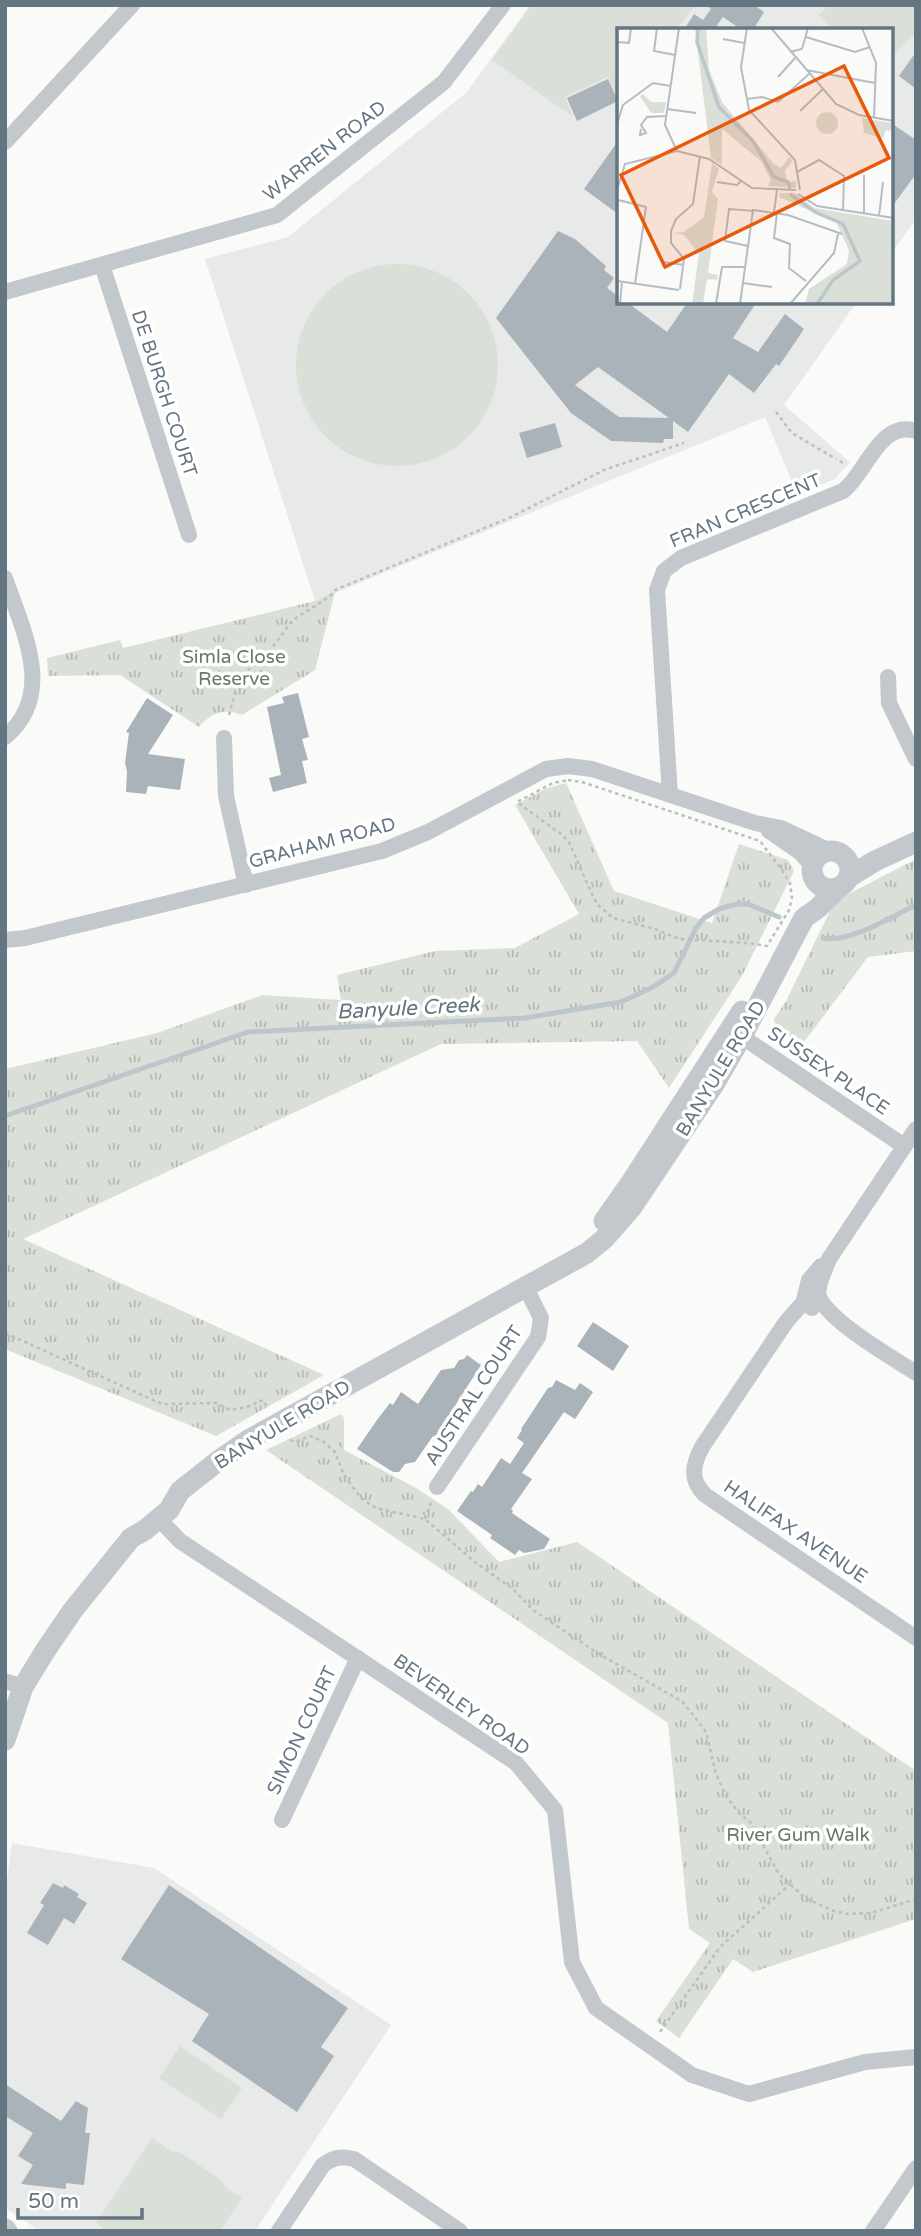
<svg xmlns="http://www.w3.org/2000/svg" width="921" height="2236" font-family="'Varela Round',sans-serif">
<defs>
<pattern id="park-tufts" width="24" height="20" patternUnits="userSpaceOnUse" patternTransform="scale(1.75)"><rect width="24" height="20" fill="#dadfd7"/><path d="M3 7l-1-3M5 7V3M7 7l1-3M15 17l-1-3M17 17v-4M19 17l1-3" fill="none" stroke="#b4b9b4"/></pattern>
</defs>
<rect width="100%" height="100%" fill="#fafaf8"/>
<path fill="#e8e9e9" d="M530 5H916V219L891 254V30H618V303H856L784 405 850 462 835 479 797 494 765 417 315 601 205 259 288 237 467 92Z
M12 1843 154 1868 391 2025 255 2231H40L5 2208V1894Z"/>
<path fill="#dadfd7" d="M532 5H695L676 30H618V98L608 77 565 97 572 116 492 60Z
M829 5H916V33L891 57V30H833L819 15Z
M296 365a101 101 0 1 1 202 0a101 101 0 1 1-202 0Z
M180 2046 242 2088 221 2119 159 2078Z
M152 2138 172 2152 178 2151 223 2181 224 2186 242 2198 220 2231H107L96 2223Z"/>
<path fill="url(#park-tufts)" d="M335 592 315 670 242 715C225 708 211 712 199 727L120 675 48 676 47 658 120 640 123 648 315 601Z
M566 783 614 891 712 923 739 844 788 860 794 871 742 976 669 1088 637 1041 441 1044 23 1239 324 1375 216 1436 5 1349V1069L157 1033 262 995 341 1000 337 975 435 951 515 948 579 914 515 805 545 789Z
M916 859V951L868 957 801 1046 776 1029 774 1019 786 1001 835 901Z
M341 1414 344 1418V1450L416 1488 448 1509 499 1562 577 1542 916 1771V1919L753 1972 733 1959 679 2038 656 2021 710 1943 689 1929 668 1723 266 1450Z"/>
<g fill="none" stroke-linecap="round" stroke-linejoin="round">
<path stroke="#bbc7cb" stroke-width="5" d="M823 938C848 944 893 916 916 905
M5 1116 248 1032 525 1018 621 1002 653 987 674 973 696 928 704 918 719 909 737 904H748L779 917"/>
</g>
<path fill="#aab3b9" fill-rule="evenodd" d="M705 5H754L764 12 753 30H742L723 17 715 28 718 30H684L694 14 703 20 711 9Z
M916 52V89L899 76Z
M608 79 618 101 577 121 567 98Z
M891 123 916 140V174L891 208Z
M618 141V214L584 189Z
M558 231 575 239 606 266 604 270 614 278 607 288 618 296V303H628L667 332 687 303H756L733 338 758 352 785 314 804 329 779 366 776 364 754 393 729 374 688 432 673 421V439H664L663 443 611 441 571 413 496 318ZM598 367 669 418 619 417 575 385Z
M555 423 562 447 527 458 519 433Z
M298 693 309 737 302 739 308 760 302 761 307 783 273 792 269 778 281 775 267 707 284 703 282 697Z
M147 698 173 715 148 754 185 759 180 790 148 786 146 794 126 792 127 771 125 763 129 733 126 732Z
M593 1322 629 1346 613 1371 577 1346Z
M467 1355 481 1365 435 1437 433 1436 415 1462 405 1464 399 1472H393L357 1449 377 1420 390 1403 393 1405 401 1392 418 1404 441 1370 454 1368 459 1360 464 1359Z
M556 1380 575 1390 580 1383 593 1392 575 1419 564 1412 522 1473 532 1479 511 1509 513 1511 512 1513 550 1539 544 1549 524 1553 519 1550 515 1555 490 1538 492 1535 457 1511 471 1491 473 1492 478 1484 482 1487 501 1458 510 1464 524 1443 517 1438 522 1430 521 1429 548 1388 552 1387Z
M53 1883 63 1888 64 1885 79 1894 77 1897 87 1903 74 1924 64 1918 48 1945 27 1933 44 1905 40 1903Z
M169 1885 348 2008 321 2047 334 2056 297 2112 192 2041 209 2014 121 1959Z
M5 2084 61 2121 76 2101 88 2108 85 2133H90L84 2185 66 2183V2189L21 2184 33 2165 18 2156 33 2133 5 2116Z"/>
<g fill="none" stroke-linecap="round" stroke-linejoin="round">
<path stroke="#bbbfc2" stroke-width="2.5" stroke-dasharray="3.5 3.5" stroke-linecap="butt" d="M776 412 792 433 836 459
M840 461 846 465
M229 715 235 693 246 672 268 653 293 620 329 597 335 590 511 517 604 470 684 443
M568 780 582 782 760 841 784 873 790 883 792 898 789 910 767 946 747 943 679 939 655 929 613 918 598 905 592 894 569 842 561 834 517 802 553 783Z
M5 1333 162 1404 216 1403 230 1410 247 1407 263 1400 268 1409
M290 1440 295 1442 310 1436 324 1442 335 1452 344 1475 361 1498 376 1508 425 1519 476 1563 513 1589 533 1610 599 1654 683 1702 706 1732 716 1774 726 1796 739 1813 751 1823 779 1874 805 1898 834 1911 848 1914 871 1913 916 1899
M425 1519 432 1500
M660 2032 720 1947 789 1885"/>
<path stroke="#c3c8cc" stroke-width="16" d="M5 142 132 5
M102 265 189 535
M5 292 277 215 444 82 503 5
M5 578C22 629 57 694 5 737
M888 677 889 703 916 759
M224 738 226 796 246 885
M670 795 657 590 664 571 681 558 843 491C866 474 880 419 916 431
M769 831 801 853 813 867
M5 940 25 938 382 851 428 832 546 769 568 766 592 769 755 823 781 828 830 851
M732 1030 904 1146
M818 1295 801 1305 786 1322 702 1447C692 1466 690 1480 705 1495L916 1638
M818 1295 820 1282 829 1259 916 1129
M818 1295C829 1322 890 1356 916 1373
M812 1308 804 1300 809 1280 821 1266
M437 1487 538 1337 541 1318 525 1286
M159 1519 180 1541 516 1763 555 1810 572 1962 596 2008 692 2075 749 2094 865 2062 916 2057
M5 1681 23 1687
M282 1820 358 1658
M279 2231 323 2165C334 2157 341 2156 354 2159L460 2231
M873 2231 916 2168"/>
<path stroke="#c3c8cc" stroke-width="21" d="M812 870a19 19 0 1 1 38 0a19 19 0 1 1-38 0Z
M849 877 875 861 916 842
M604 1221 632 1181 742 1011
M5 1740 23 1687 45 1651 73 1610 131 1538 145 1530 169 1510 180 1491 218 1461 250 1439 587 1253 604 1239 632 1207 713 1086 742 1036 804 918 818 908 838 888
M5 2229 7 2231"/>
</g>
<g text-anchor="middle" stroke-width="7" stroke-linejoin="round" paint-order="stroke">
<g font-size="19" fill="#657683" stroke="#fff">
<text transform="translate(324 150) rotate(-38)" y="7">WARREN ROAD</text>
<text transform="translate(165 393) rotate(72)" y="7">DE BURGH COURT</text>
<text transform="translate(745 510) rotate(-23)" y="7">FRAN CRESCENT</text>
<text transform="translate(322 842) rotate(-15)" y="7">GRAHAM ROAD</text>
<text transform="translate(720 1068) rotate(-59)" y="7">BANYULE ROAD</text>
<text transform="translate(829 1070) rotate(34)" y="7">SUSSEX PLACE</text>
<text transform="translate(473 1395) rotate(-57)" y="7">AUSTRAL COURT</text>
<text transform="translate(282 1424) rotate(-31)" y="7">BANYULE ROAD</text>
<text transform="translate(796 1531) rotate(34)" y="7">HALIFAX AVENUE</text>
<text transform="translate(462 1704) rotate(35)" y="7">BEVERLEY ROAD</text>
<text transform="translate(301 1730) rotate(-65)" y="7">SIMON COURT</text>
</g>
<g font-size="19" fill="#687a64" stroke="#fff">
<text x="234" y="663">Simla Close<tspan x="234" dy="22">Reserve</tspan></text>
<text x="798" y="1841">River Gum Walk</text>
</g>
<g font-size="21" font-style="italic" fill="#60757c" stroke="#fff">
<text transform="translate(408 1008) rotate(-3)" y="7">Banyule Creek</text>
</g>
</g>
<g transform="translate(617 28)">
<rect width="276" height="276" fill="#fafaf8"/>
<path d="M199 95a11 11 0 1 1 22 0a11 11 0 1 1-22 0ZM245 90 275 95 274 103 269 102 266 110 247 105Z" fill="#dadfd7"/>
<path d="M78 0H89L92 42 105 74 157 136 164 140 172 129 176 132 168 143 170 154 179 153V160L151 158 154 152 144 133 105 101V137L94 130ZM26 66 34 74H49L47 85H34L23 68ZM95 135 102 141 95 164 101 171 91 245 101 247 100 252 90 251 86 276H75L82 226 67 207 56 205 67 204 87 189ZM163 165H178L197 180 276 193V276H188L192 261 230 236 232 222 219 194 162 169Z" fill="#dadfd7"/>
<path fill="none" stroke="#bbc7cb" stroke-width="3.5" d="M81 0 80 14 102 79 136 113 157 149 171 154 173 161M173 166 198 184 226 196 243 233 216 252 200 276"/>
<path fill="none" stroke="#b5bdc2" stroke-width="2" d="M40 0 37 23 58 27M130 0 124 39 132 82 178 132 183 162M154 0 219 76 242 87 277 93M245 0 259 35 257 90M189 9 238 24 253 19M106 11 127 15M0 14 12 15 14 0M173 24 185 21 191 0M189 42 258 55M161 49 178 30M130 71 145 69 161 74 192 46M50 81 79 85M183 83 206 61M0 96 6 77 36 55 54 58M24 101 23 107 29 105 24 97 30 89 49 88M60 123 48 97 62 0M180 144 202 132 227 148 226 182M100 154 120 157 124 153M0 162 8 136 60 123 92 131 135 160 179 162M181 166 200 178 277 190M1 172 29 179 18 256M157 184 160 162M160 185 157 210 173 216 172 240 189 253M247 186V147M262 188 266 154M131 218 108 213 112 181 137 183M46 234 67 237M0 253 62 262M126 255 155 259M63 261 67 231 54 215V203L59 191 76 176 83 128M3 276 5 254M99 276 105 239H128M123 276 136 182 171 187 225 206M173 276 217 225 221 206"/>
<path fill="#e8590c" fill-opacity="0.15" stroke="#e8590c" stroke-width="3.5" d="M227 38 272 130 48 239 4 147Z"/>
<rect width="276" height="276" fill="none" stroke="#657683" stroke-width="3.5"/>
</g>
<rect width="921" height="2236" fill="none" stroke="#657683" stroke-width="14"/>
<path d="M18 2208v10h124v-10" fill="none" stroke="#657683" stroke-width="3.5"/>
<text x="28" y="2208" font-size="21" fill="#657683" stroke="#ffffff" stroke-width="5" paint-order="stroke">50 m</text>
</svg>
